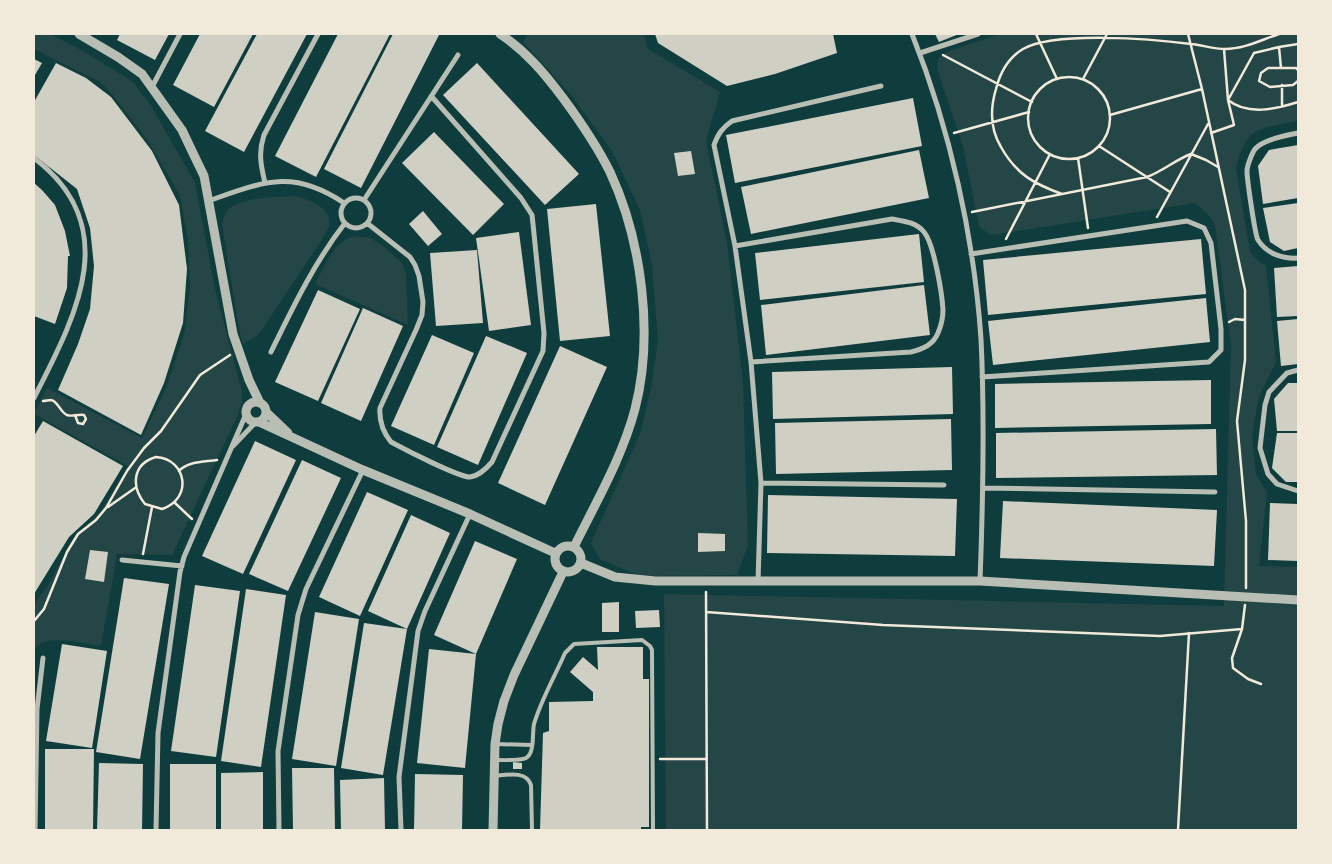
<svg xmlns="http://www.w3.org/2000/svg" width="1332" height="864" font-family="'Times New Roman',serif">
<rect width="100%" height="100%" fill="#0f3d3e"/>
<path fill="#244646" d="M34 34H50L85 52 133 82 151 106 195 183 215 289 242 392V402L237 417 172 555 117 554 101 646C84 644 43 632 34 650V604L47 587 73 539 101 511 128 466 34 414 47 388 142 438 166 388 184 335 190 289 188 241 180 196 148 141 113 95 100 82 34 49Z
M528 34H644L648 49 720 92 706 141 727 243 743 382 748 545 737 575 639 576 600 559 591 543 640 434 651 388 658 341 652 265 640 210 612 151 572 96 523 42Z
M1000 34H1298V121C1259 129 1247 125 1236 168L1250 252 1259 262 1266 266 1276 362 1259 396 1252 436 1256 474 1267 493 1259 566 1298 567V830H666L664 594 1224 606 1231 345 1215 225 1208 214 1195 203 999 234 991 235 979 227 963 146 937 69 938 59 946 52Z
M295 196C309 200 333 207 329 226 327 231 323 236 321 241L259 334 243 344 239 329 222 224C223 221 224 215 226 212 236 197 278 197 295 196Z
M355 236 370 238 382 245 402 263 406 274 408 325 315 284C325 266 333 241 355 236Z"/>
<path fill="#cfcfc3" d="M120 34H169L155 60 117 40Z
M200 34H253L214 107 173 85Z
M257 34H307L244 152 205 131Z
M338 34H390L316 177 275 156Z
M393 34 439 35 361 188 324 169Z
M655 34H833L837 53 775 74 727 86 658 43Z
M935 34H959L939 42Z
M34 59 42 63 35 75 34 74Z
M56 63 86 78 111 97 152 151 179 205 187 269 183 323 164 383 141 435 58 390 78 344 90 309 94 266 90 228 77 189 34 155V102Z
M477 63 579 174 545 205 443 95Z
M913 98 922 146 735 183 726 135Z
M434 132 504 204 473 235 402 163Z
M1298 145V198L1263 204 1258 166 1269 150Z
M919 150 929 198 751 234 741 187Z
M691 151 695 174 678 176 674 153Z
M34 183 42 190 55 205 65 231 70 256H68L67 288 55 324 34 316Z
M1298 203V248L1284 251 1270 242 1263 208Z
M596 204 610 336 560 341 547 209Z
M423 211 442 234 428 246 409 224Z
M519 232 531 325 489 331 476 238Z
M919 234 924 282 760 300 755 253Z
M1201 239 1206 294 988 315 983 260Z
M477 250 483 323 436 326 430 253Z
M1298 266V316L1277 317 1274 268Z
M924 285 930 335 766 355 761 305Z
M318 290 360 309 318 401 275 382Z
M1206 298 1210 342 993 365 988 321Z
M363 308 403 326 361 421 321 403Z
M1298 319V364L1281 366 1277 321Z
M432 335 474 353 434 445 391 426Z
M486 336 527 353 478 465 437 447Z
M560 346 607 367 545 505 498 483Z
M952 367 953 414 773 419 772 372Z
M1211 380V424L995 428V384Z
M1288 383H1298V431H1277L1274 399Z
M951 419 952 470 776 474 775 423Z
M43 421 123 466 94 514 69 537 34 594V436Z
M1216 429 1217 475 996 478V433Z
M1277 433H1298V482H1286L1272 468Z
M255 441 296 460 243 574 202 556Z
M302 460 341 478 288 591 249 574Z
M367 492 408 510 360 616 319 597Z
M768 495 957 499 955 556 767 553Z
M1003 501 1217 510 1214 566 1000 558Z
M1270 503 1298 504V561L1268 560Z
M411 515 450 533 407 629 368 611Z
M698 533 725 534V551L698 552Z
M475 541 517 559 476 654 465 768 417 763 429 649 476 654 434 635Z
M90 550 108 552 104 582 85 579Z
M124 578 169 584 140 759 96 752Z
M195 585 240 591 216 757 171 751Z
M246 589 286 595 261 767 221 761Z
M619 602V632H602V603Z
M659 610 660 627 636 628 635 611Z
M315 612 359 619 336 766 292 759Z
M364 623 407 629 383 775 341 768Z
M62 644 107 651 92 748 46 741Z
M597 647H643V679H649V827H641V830H540L543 733 549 731V702L593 701V692L570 672 583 657 598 670Z
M45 749H94L93 830H45Z
M513 762 522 763V769H513Z
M99 763 143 764 142 830H97Z
M170 764H216V830H170Z
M292 768H334L335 830H293Z
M263 772V830H221V773Z
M415 774 463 775 462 830H414Z
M384 778 385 830H341L340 780Z"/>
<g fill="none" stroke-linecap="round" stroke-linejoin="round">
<path stroke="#f1e9da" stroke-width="2.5" d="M1036 34 1057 79
M1188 34 1202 89 1245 290V360L1237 421 1246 521V588
M1298 44 1279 47 1254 53 1228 100C1248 116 1276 109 1298 102
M1279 47 1281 68
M943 55 1032 102
M1298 70 1296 68H1268L1261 73 1259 81 1270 87 1293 85 1298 81
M1028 118a41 41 0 1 1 82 0a41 41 0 1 1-82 0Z
M1083 79 1107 34
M1282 85V106
M1110 115 1202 89
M954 133 1029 112
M1211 133 1234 125 1228 100 1224 49
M1099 146 1170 192
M1078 158 1088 228
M1062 194C1034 184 1016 174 1001 147 990 129 990 109 996 89 1000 73 1008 58 1023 49 1055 31 1153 39 1191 44 1202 45 1214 49 1225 49 1244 49 1261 40 1279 34
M972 212 1147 177C1163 171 1175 160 1191 154L1206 160 1218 167
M1157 217 1208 124
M1006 239 1050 154
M1229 322 1235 319 1245 320
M43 401C46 401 48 400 51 400 58 401 60 412 67 415 72 417 78 414 84 415L86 419 83 424 78 423 75 415
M156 457C187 459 193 499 162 509L145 504C131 487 132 464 156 457Z
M179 471C188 461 205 462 217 460
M175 503 192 519
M108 507 135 488
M143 554 152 507
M706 592 707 830
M1245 605 1242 629 1232 658 1233 668 1248 679 1261 684
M706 612 883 625 1160 636 1242 629
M34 621 44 609 67 552 78 534 96 520 106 508 127 471 144 448 161 431 200 375 230 355
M660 759H706
M1178 830 1189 633"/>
<path stroke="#b8beb3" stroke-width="4" d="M496 744 531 745
M495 760C502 760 520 761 526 758 535 753 532 733 534 724 541 700 555 676 565 653L574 644 642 640 650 646 652 650 653 830
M494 776C507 775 526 770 531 785L532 830"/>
<path stroke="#b8beb3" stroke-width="5" d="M912 34C950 129 974 237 981 339 985 420 983 501 980 581
M920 53 978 34
M152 87 180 34
M1298 133C1287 135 1263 140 1255 149 1252 153 1247 166 1247 171 1247 179 1255 235 1258 240 1267 254 1283 259 1298 258
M34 158C125 227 75 317 34 398
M265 183C261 166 258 153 264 135L318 34
M341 213a15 15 0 1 1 30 0a15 15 0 1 1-30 0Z
M364 200 458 55
M208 201C263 182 292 168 344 203
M367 223 410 257 415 265 419 276 423 302 422 315 416 330 380 408C379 421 382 431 391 442 404 449 458 477 470 477 479 476 486 469 492 462L543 351 544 333 533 224 532 215 521 198 432 97
M735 246 892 219C903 221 916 222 924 232 934 244 942 293 943 310 943 317 941 326 938 333 933 345 923 349 911 352L751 362
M971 254 1187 221 1204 228 1211 243 1221 329V350L1209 362 982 377
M271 352C293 307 314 263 345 223
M1298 370 1287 373 1269 392 1265 405 1260 448 1268 474 1277 484 1298 491
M233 446 256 422
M761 483 944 485
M983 488 1215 492
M122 560 182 566
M758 582 761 483 751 362 735 246 714 145C718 134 722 128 732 121L881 86
M35 830 37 709 43 658
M156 830 158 733 180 572 184 557 246 414
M279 830 278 751 298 615 306 589 363 470
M401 830 399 777 418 631 425 611 470 514"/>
<path stroke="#b8beb3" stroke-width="9" d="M79 34 118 57 142 74 182 130 191 149 204 176 233 334 249 380 260 403
M500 34C526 51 545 74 563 98 580 121 597 146 610 172 642 241 654 335 635 409 622 458 596 502 574 547
M246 412a10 10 0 1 1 20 0a10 10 0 1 1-20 0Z
M266 412 288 433
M259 422 363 470 470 514 555 553
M555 559a13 13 0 1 1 26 0a13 13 0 1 1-26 0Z
M581 563 615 577 655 581H980L1298 600
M493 830 495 744 498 724 504 701 514 675 563 572"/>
</g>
<rect width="1332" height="864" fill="none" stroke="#f1e9da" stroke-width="70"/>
</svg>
